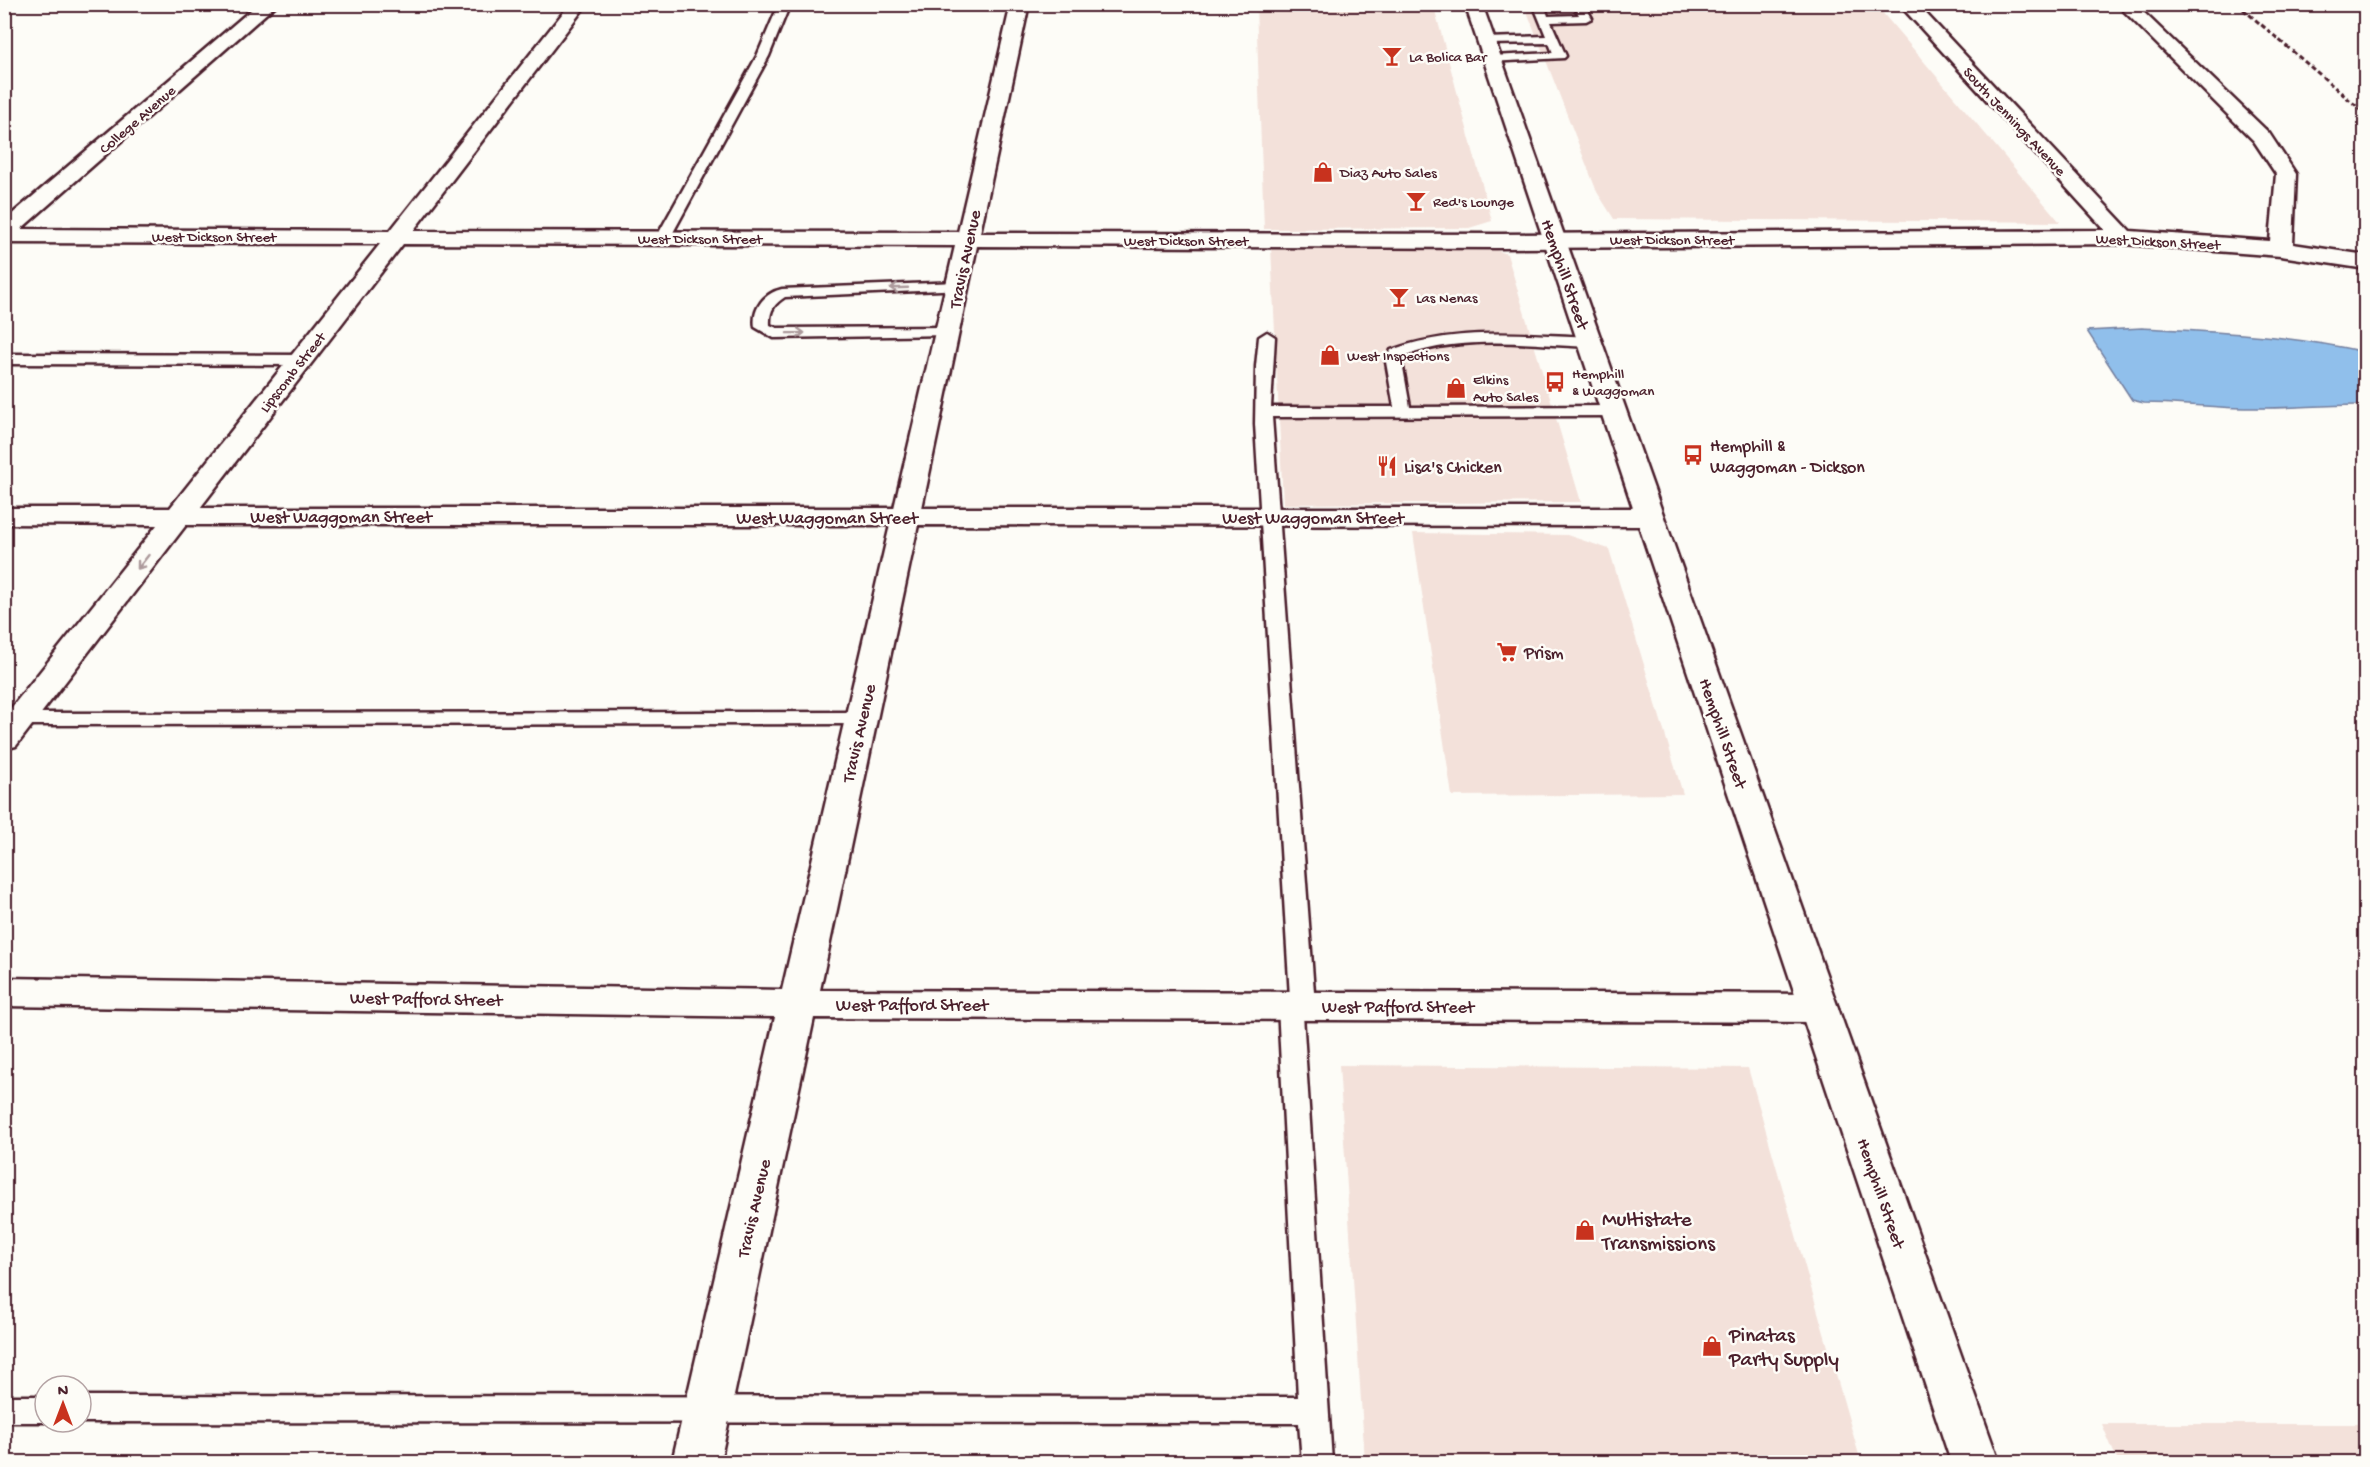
<svg xmlns="http://www.w3.org/2000/svg" width="2370" height="1467" font-family="'Gochi Hand',sans-serif">
<rect width="100%" height="100%" fill="#fdfcf7"/>
<filter id="ink" filterUnits="userSpaceOnUse"><feTurbulence type="fractalNoise" baseFrequency=".0167" numOctaves="2"/><feDisplacementMap in="SourceGraphic" scale="12" xChannelSelector="R" yChannelSelector="G"/><feConvolveMatrix kernelMatrix="1 2 1 2 8 2 1 2 1" color-interpolation-filters="sRGB"/></filter>
<g filter="url(#ink)">
<path fill="#f3e1da" d="M1256 6 1434 7 1492 221 1469 228 1264 229Z
M1526 9 1881 11 2060 222 1614 219 1597 192Z
M1271 247H1488L1507 254 1581 502 1283 504Z
M1413 533 1567 535 1609 549 1683 794 1452 796Z
M1339 1065 1748 1068 1861 1462H1365Z
M2102 1424H2365V1462H2118Z"/>
<path fill="#90bfeb" stroke="#747f9e" stroke-width="1.5" d="M2142 328C2217 332 2292 335 2365 352V405C2327 404 2289 409 2250 408 2214 408 2179 403 2144 403L2132 400 2087 331Z"/>
<g fill="none" stroke-linecap="round" stroke-linejoin="round">
<g stroke="#4a1f2b" stroke-width="5">
<path id="lane" d="M779 4H790L769 56 670 238 663 242 658 241 656 238 757 56Z
M1533 4H1544L1548 16 1579 15 1573 4H1584L1592 18 1586 21 1551 22 1566 56 1564 58 1488 62V58L1492 56 1553 53 1549 43 1485 44 1479 41 1485 38 1546 36Z
M958 282 963 283 965 286 963 289 785 297C774 304 769 311 770 325L777 328 953 327 956 330 953 333 948 335 774 338 755 327C752 309 764 293 782 289Z
M1267 332 1275 337 1271 407H1394L1386 362 1391 350C1456 327 1522 334 1589 337L1597 342 1589 347C1527 344 1463 335 1404 356L1402 362 1410 407 1613 406 1621 411 1613 416 1272 417 1315 1006 1312 1012 1303 1015 1332 1462H1302L1299 1423 81 1422V1396L1298 1397 1278 1006 1281 1000 1290 997 1255 424 1256 366 1259 337Z
M4 354 301 355 309 360 301 365 4 364Z
M862 712 869 714 872 718 869 722 862 724 20 725 13 723 10 719 13 715 20 713Z
M4 1396H45V1422H4Z"/>
</g>
<g stroke="#4a1f2b" stroke-width="5">
<path id="street" d="M258 4H277L21 229 390 231 570 4H587L413 231 958 232 1011 4H1029L980 233 1501 234 2105 230 1899 4H1917L2130 231 2270 241 2276 174 2254 141 2117 4H2135L2269 133 2296 174 2293 244 2366 255V269L2281 256 2123 244 1501 248 977 246 922 508H1649L1659 511 1663 517 1659 523 1649 526 918 525 820 990 1819 994 1833 998 1838 1008 1833 1018 1819 1022 814 1018 720 1462H672L775 1017 4 1006V978L782 990 890 525H186L16 746 4 749V717L157 525 4 524V508H170L380 244 4 243V221ZM403 244 955 246 894 508H200Z"/>
</g>
<g stroke="#4a1f2b" stroke-width="5">
<path id="secondary" d="M1465 4H1482L1999 1462H1951Z"/>
</g>
<use href="#lane" fill="#fdfcf7" fill-rule="evenodd"/>
<use href="#street" fill="#fdfcf7" fill-rule="evenodd"/>
<use href="#secondary" fill="#fdfcf7" fill-rule="evenodd"/>
<path stroke="#4a1f2b" stroke-width="3" stroke-dasharray="5 3" stroke-linecap="butt" d="M2237 4 2366 114"/>
</g>
<defs><path id="oneway-shaft" d="M-6 0H5M1.5-3L5.5 0L1.5 3" fill="none" stroke-width="1.6" stroke-linecap="round" stroke-linejoin="round" transform="scale(1.5)"/></defs>
<g stroke="#ac999b">
<use href="#oneway-shaft" transform="translate(899 288) rotate(178)"/>
<use href="#oneway-shaft" transform="translate(796 333) rotate(-1)"/>
<use href="#oneway-shaft" transform="translate(143 562) rotate(128)"/>
</g>
</g>
<defs>
<g id="bar-bare" transform="scale(1.62)"><path d="M-6-5H6L.8 .8V4.5H3.5V6h-7V4.5H-.8V.8Z" fill="#c8321e" stroke="#fdfcf7" stroke-width="2.5" paint-order="stroke"/></g>
<g id="shop-bare" transform="scale(1.62)"><path d="M-5-2.5h2.3a2.7 3.5 0 0 1 5.4 0H5L5.5 6h-11ZM-1.5-2.5h3a1.5 2.3 0 0 0-3 0Z" fill="#c8321e" stroke="#fdfcf7" stroke-width="2.5" paint-order="stroke"/></g>
<g id="bus-bare" transform="scale(1.62)"><path d="M-5-6H5V4H4V6H2V4H-2V6H-4V4H-5ZM-3.5-4V0h7V-4ZM-3.5 1.2v1.5H-2V1.2ZM2 1.2v1.5H3.5V1.2Z" fill="#c8321e" stroke="#fdfcf7" stroke-width="2.5" paint-order="stroke"/></g>
<g id="restaurant-bare" transform="scale(1.62)"><path d="M-5-6h1v4h1v-4h1v4h1v-4h1v5L-1.5 .5V6h-2V.5L-5-1ZM5-6V6H3V1.5H1.5Q1.5-4 5-6Z" fill="#c8321e" stroke="#fdfcf7" stroke-width="2.5" paint-order="stroke"/></g>
<g id="supermarket-bare" transform="scale(1.62)"><path d="M-6-5.5h2.5l.6 2H6L4.5 2H-2.5L-4.4-4H-6ZM-1.5 3.2a1.3 1.3 0 1 0 .1 0ZM3 3.2a1.3 1.3 0 1 0 .1 0Z" fill="#c8321e" stroke="#fdfcf7" stroke-width="2.5" paint-order="stroke"/></g>
</defs>
<g fill-rule="evenodd">
<use href="#bar-bare" x="1392" y="56"/>
<use href="#shop-bare" x="1323" y="172"/>
<use href="#bar-bare" x="1416" y="201"/>
<use href="#bar-bare" x="1399" y="297"/>
<use href="#shop-bare" x="1330" y="355"/>
<use href="#bus-bare" x="1555" y="382"/>
<use href="#shop-bare" x="1456" y="388"/>
<use href="#bus-bare" x="1693" y="455"/>
<use href="#restaurant-bare" x="1387" y="466"/>
<use href="#supermarket-bare" x="1507" y="652"/>
<use href="#shop-bare" x="1585" y="1230"/>
<use href="#shop-bare" x="1712" y="1346"/>
</g>
<g text-anchor="middle" stroke-width="5" stroke-linejoin="round" paint-order="stroke">
<g font-size="15" fill="#4a1f2b" stroke="#fdfcf7" text-anchor="start">
<text x="1409" y="61">La Bolica Bar</text>
<text x="1340" y="177">Diaz Auto Sales</text>
<text x="1433" y="206">Red's Lounge</text>
<text x="1416" y="302">Las Nenas</text>
<text x="1347" y="360">West Inspections</text>
<text x="1572" y="378">Hemphill<tspan x="1572" dy="17">&amp; Waggoman</tspan></text>
<text x="1473" y="384">Elkins<tspan x="1473" dy="17">Auto Sales</tspan></text>
</g>
<g font-size="15" fill="#4a1f2b" stroke="#fdfcf7">
<text transform="translate(137 119) rotate(-41)" y="5">College Avenue</text>
<text transform="translate(2015 121) rotate(47)" y="5">South Jennings Avenue</text>
<text x="214" y="241">West Dickson Street</text>
<text x="700" y="243">West Dickson Street</text>
<text x="1672" y="244">West Dickson Street</text>
<text x="1186" y="245">West Dickson Street</text>
<text transform="translate(2158 241) rotate(3)" y="5">West Dickson Street</text>
<text transform="translate(292 372) rotate(-52)" y="5">Lipscomb Street</text>
</g>
<g font-size="18" fill="#4a1f2b" stroke="#fdfcf7">
<text transform="translate(964 259) rotate(-78)" y="6">Travis Avenue</text>
<text transform="translate(1566 274) rotate(71)" y="6">Hemphill Street</text>
<text x="341" y="522">West Waggoman Street</text>
<text x="827" y="523">West Waggoman Street</text>
<text x="1313" y="523">West Waggoman Street</text>
<text transform="translate(858 733) rotate(-77)" y="6">Travis Avenue</text>
<text transform="translate(1724 733) rotate(71)" y="6">Hemphill Street</text>
<text transform="translate(426 998) rotate(1)" y="6">West Pafford Street</text>
<text x="912" y="1010">West Pafford Street</text>
<text x="1398" y="1012">West Pafford Street</text>
<text transform="translate(1882 1193) rotate(71)" y="6">Hemphill Street</text>
<text transform="translate(753 1208) rotate(-77)" y="6">Travis Avenue</text>
</g>
<g font-size="18" fill="#4a1f2b" stroke="#fdfcf7" text-anchor="start">
<text x="1710" y="451">Hemphill &amp;<tspan x="1710" dy="21">Waggoman - Dickson</tspan></text>
<text x="1404" y="472">Lisa's Chicken</text>
<text x="1524" y="658">Prism</text>
</g>
<g font-size="21" fill="#4a1f2b" stroke="#fdfcf7" text-anchor="start">
<text x="1602" y="1225">Multistate<tspan x="1602" dy="24">Transmissions</tspan></text>
<text x="1729" y="1341">Pinatas<tspan x="1729" dy="24">Party Supply</tspan></text>
</g>
</g>
<rect width="2370" height="1467" fill="none" stroke="#fdfcf7" stroke-width="24"/>
<rect x="12" y="12" width="2346" height="1443" fill="none" stroke="#4a1f2b" stroke-width="2" filter="url(#ink)"/>
<g transform="translate(63 1404)"><circle r="28" fill="#fdfcf7" stroke="#b5a4a5" stroke-width="1.5"/>
<path d="M0-4.5L10 22L0 15L-10 22Z" fill="#c8321e"/>
<text y="-9" font-size="16" font-weight="bold" text-anchor="middle" fill="#4a1f2b">N</text>
</g>
</svg>
